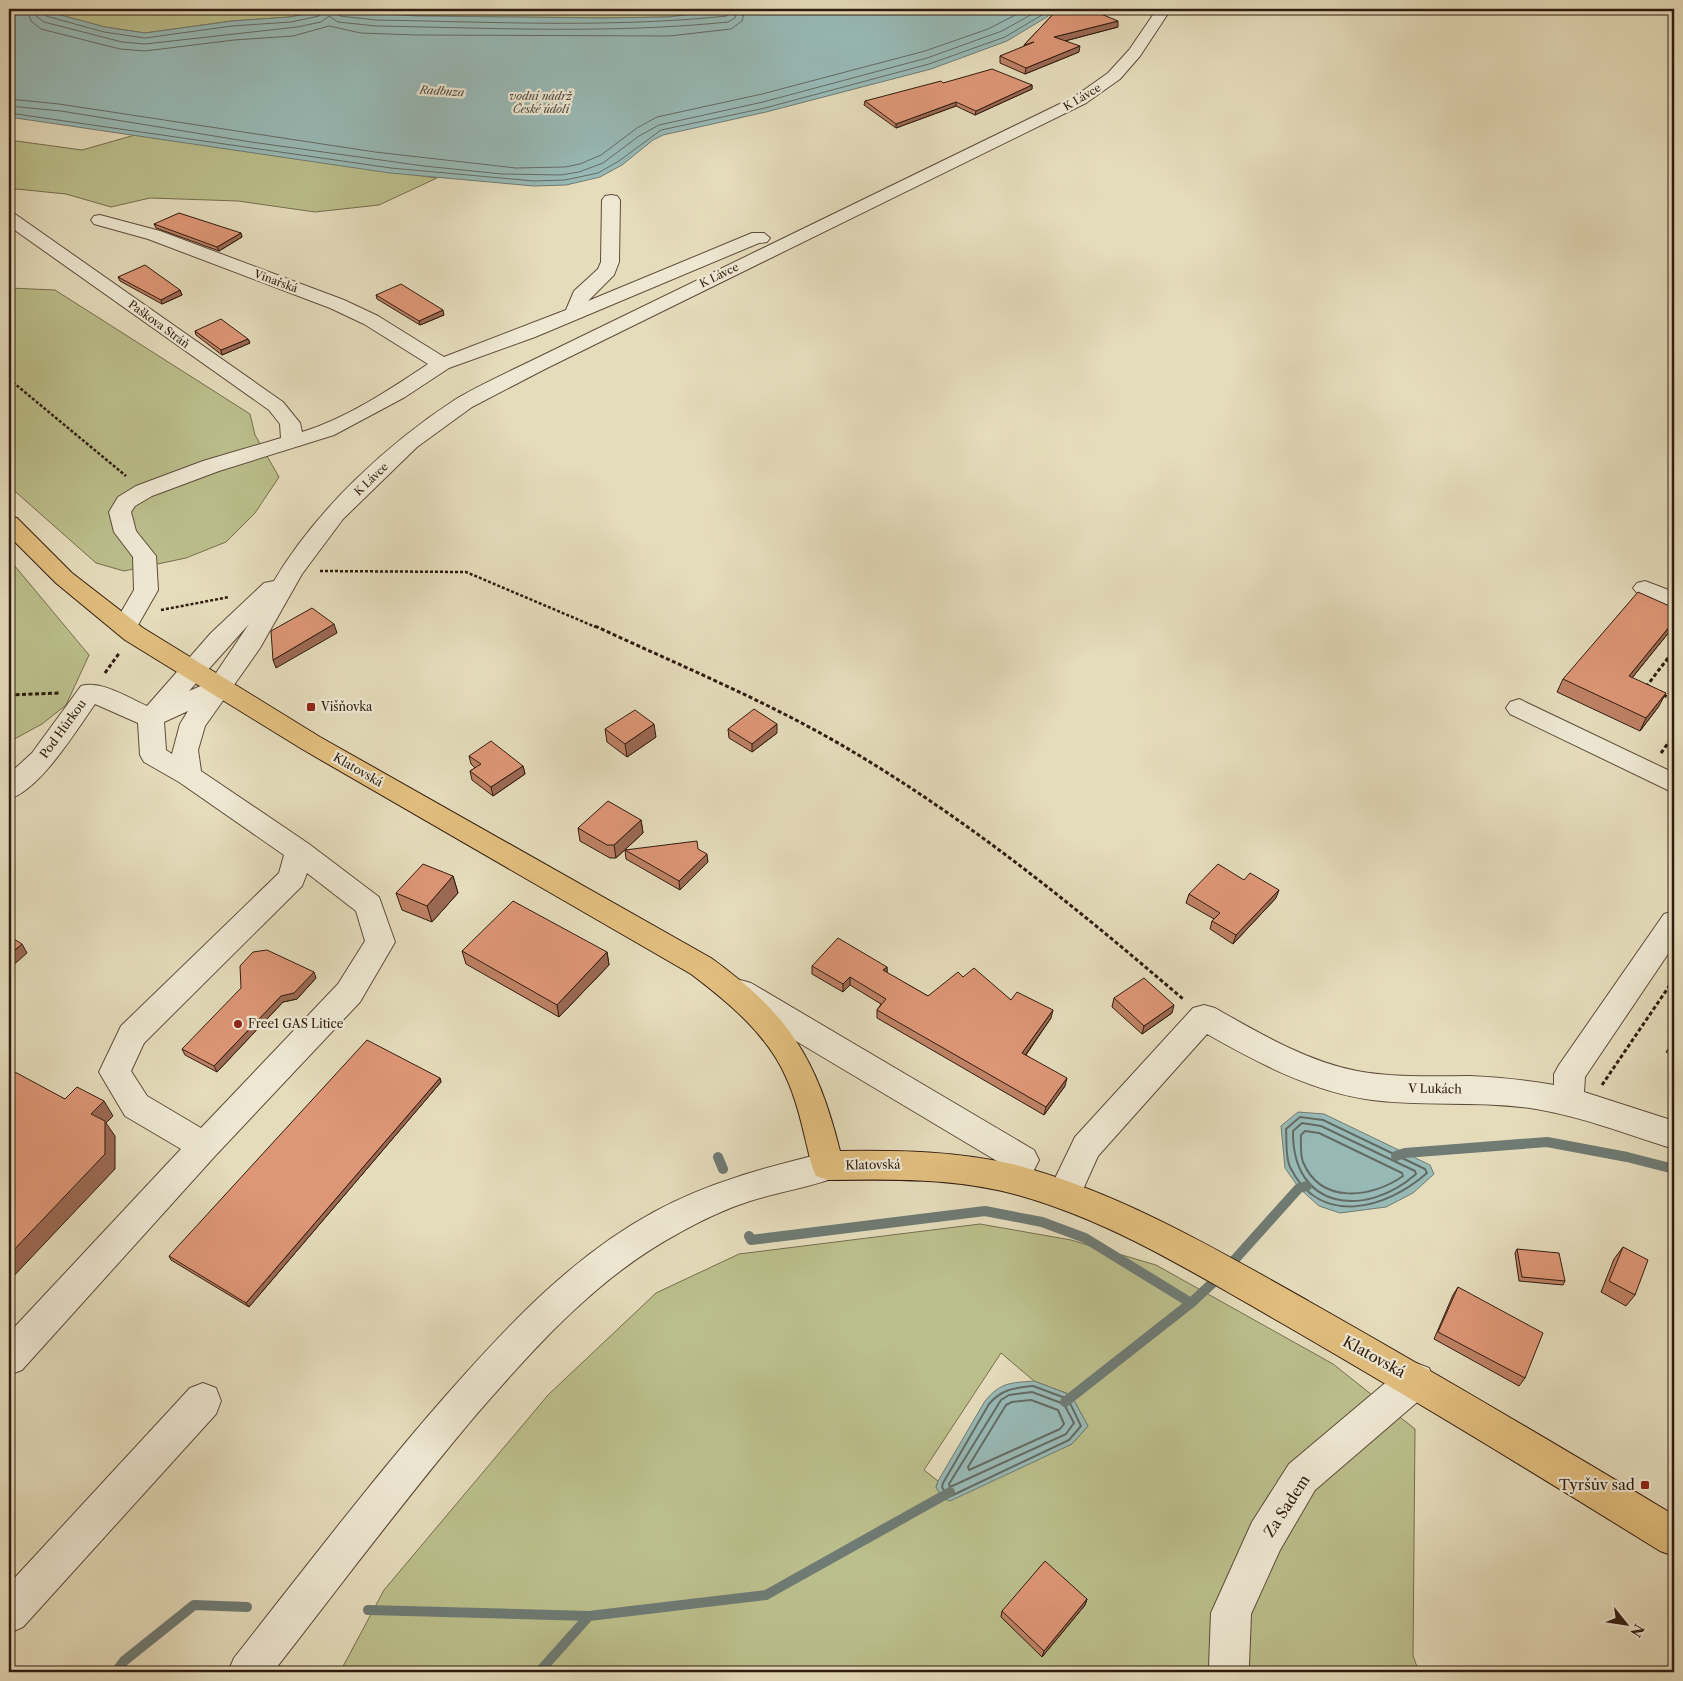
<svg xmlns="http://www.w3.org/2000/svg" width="1683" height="1681" font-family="'Libre Caslon Text',serif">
<rect width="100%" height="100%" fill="#e5dcbb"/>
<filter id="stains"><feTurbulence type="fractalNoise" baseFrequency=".004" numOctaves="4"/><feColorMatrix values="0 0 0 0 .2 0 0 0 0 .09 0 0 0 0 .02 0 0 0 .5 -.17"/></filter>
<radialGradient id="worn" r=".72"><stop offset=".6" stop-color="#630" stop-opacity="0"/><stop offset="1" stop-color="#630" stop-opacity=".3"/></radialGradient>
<path fill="#bbbf8c" stroke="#766e4e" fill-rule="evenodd" d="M38 9H738L668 17 607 18 417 16 326 10 290 17 232 21 145 33 105 27Z
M135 135 437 178 379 205 315 212 238 201 150 198 111 207 66 194 17 189 9 191V140L82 150Z
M9 288 55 290 250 414 255 435 279 477 255 513 226 542 186 558 124 571 96 563 9 486Z
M9 559 89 655 66 705 42 724 9 742Z
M980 1224 1071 1240 1156 1265 1333 1364 1415 1429 1413 1656 1419 1672H340L384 1590 548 1395 656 1293 739 1254ZM1001 1353 1034 1381 1071 1395 1088 1426 1072 1444 936 1487 938 1481 924 1470Z"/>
<path fill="#98bab7" stroke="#6f7b74" d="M9 9H38L105 27 145 33 232 21 290 17 326 10 417 16 607 18 668 17 738 9H1060L1007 41 931 69 766 112 663 135 653 140 622 165 600 177 566 185 534 186 390 173 9 117Z
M1298 1112 1324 1114 1430 1165 1434 1174 1413 1193 1386 1207 1340 1213 1319 1206 1299 1188 1285 1168 1281 1126Z
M1034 1381 1071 1395 1088 1426 1072 1444 950 1501 942 1498 936 1487 938 1481 985 1401C1001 1382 1010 1383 1034 1381Z"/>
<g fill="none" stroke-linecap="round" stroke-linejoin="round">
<path stroke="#646b64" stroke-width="1" d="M27 9 31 21 41 29 120 49 145 51 234 40 293 36 329 26 361 33 416 35 669 36 731 29 742 21 745 9
M35 9 37 17 44 22 122 42 145 44 297 27 321 22 329 16 338 22 376 26C494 28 611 34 728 22L735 18 737 9
M41 9 46 16 104 32 145 38 232 26 291 22 319 16 323 9
M335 9 340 16 376 20C493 22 611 28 727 16L731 9
M9 99 59 104 375 152 516 168 565 167 580 164 601 155 637 128 657 117 762 94 925 51 988 29 1027 9
M9 106 61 111 251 142 424 166 502 174 561 175 579 172 603 163 639 136 659 125 763 102 927 58 1002 31 1041 9
M9 113 391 168 534 181 565 180 598 173 619 161 661 130 765 108 929 64 1005 37 1052 9"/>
<path stroke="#646b64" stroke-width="2" d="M1300 1117 1323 1120 1425 1169 1427 1173C1386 1209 1320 1228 1290 1167 1285 1156 1287 1141 1286 1129Z
M1302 1123 1321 1126 1415 1171 1416 1174C1365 1219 1292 1210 1293 1131Z
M1305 1131 1319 1133 1402 1173 1403 1176C1372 1198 1321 1205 1303 1162 1300 1154 1301 1144 1301 1135Z
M1033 1386 1068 1399 1081 1426 1069 1440 951 1496 946 1494 942 1487 943 1483 989 1404C1002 1389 1014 1388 1033 1386Z
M1032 1392 1064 1404 1074 1423 1066 1434 950 1487 949 1484 1001 1400 1009 1395Z
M1031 1400 1058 1410 1064 1424 1060 1429 969 1470 968 1467 1006 1405 1012 1402Z"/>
<path stroke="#6f7b74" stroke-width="10" d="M1396 1156 1405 1153 1547 1142 1627 1157 1674 1169
M718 1157 723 1169
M749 1236 751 1240 985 1211 1042 1222 1085 1238 1191 1303
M1229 1266 1299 1188 1307 1186
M1065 1402 1191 1303 1219 1277
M368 1610 589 1616 766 1595 950 1492
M116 1672 124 1661 194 1605 247 1607
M539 1672 589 1616"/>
<g stroke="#5e4c3b" stroke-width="2">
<path id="minor" d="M1157 9H1171L1140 56 1120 79 1086 103 545 369 472 407 417 447 343 519 302 574 260 648 205 726 198 750 201 771 309 844 379 897 395 942 360 1002 215 1156 22 1370 9 1375V1333L181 1149 125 1116 99 1072 121 1026 279 873 284 855 179 782 144 762 140 755 138 723 95 704C76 731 40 790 9 799V774L32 753 81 686C101 680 129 698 147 706L211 633 264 583 274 581C316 510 387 444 456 399 480 385 506 373 531 361L1074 97 1108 73 1129 50ZM249 624 210 682 189 691ZM188 711 180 724 172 754 166 750 164 722ZM307 873 356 911 365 941 338 984 201 1128 147 1096 131 1071 144 1043 302 886Z
M611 195 617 196 620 200 619 262 614 275 588 301 752 233H764L770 238 767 242 759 243 535 337 449 368 405 397 334 435 219 471 152 496 135 506 131 512 136 531 156 556 158 590 134 632 125 634 116 632 113 626 134 590 133 557 114 532 109 512 118 497 136 486 203 461 281 438 280 424 269 410 9 226V213L15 214 283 402 300 423 302 432C347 418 389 390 428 364L364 324 330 308 148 239 94 224 91 220 94 216 100 215 160 231 344 300 378 316 444 357 566 310 574 291 598 269 601 262 602 200 605 196Z
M1645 581 1674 592V609L1637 593 1633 588 1637 583Z
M1519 699 1674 773V793L1510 714 1506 708 1510 702Z
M1674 911V945L1585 1077 1584 1092 1674 1121V1149C1628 1135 1584 1117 1536 1109 1481 1100 1427 1107 1372 1100 1313 1092 1258 1063 1207 1034L1098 1156 1076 1205 1064 1210 1052 1205 1047 1195 1075 1137 1193 1008 1204 1005 1215 1008C1259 1033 1306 1061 1357 1071 1394 1078 1433 1076 1470 1076 1499 1077 1526 1080 1554 1085V1074L1559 1065 1664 914Z
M740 980 751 983 1034 1150 1039 1160 1034 1170 1023 1174 1012 1170 729 1001 725 992 729 983Z
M828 1152 840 1156 844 1166 840 1176C810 1187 779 1192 750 1201 725 1209 702 1220 679 1233 598 1276 534 1348 475 1416 405 1499 340 1586 273 1672H228L234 1658C305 1568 374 1477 449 1392 509 1324 573 1256 654 1212 708 1182 768 1167 828 1152Z
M1416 1363 1429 1368 1434 1380 1429 1392 1315 1490 1280 1550 1251 1614 1249 1665 1252 1672H1211L1209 1667 1211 1613 1252 1522 1289 1464 1403 1368Z
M203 1383 216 1388 221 1401 216 1414 23 1627 9 1633V1584L190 1388Z"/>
</g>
<g stroke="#311c10" stroke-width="2">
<path id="major" d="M9 516 17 518 72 573 143 628 320 737 711 958C789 1014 817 1059 840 1151 899 1150 959 1151 1016 1165 1121 1193 1216 1249 1310 1302 1432 1371 1554 1443 1674 1515V1556L1660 1551C1536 1474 1411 1398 1285 1325 1199 1276 1114 1222 1018 1195 956 1178 891 1179 828 1180L816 1176 812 1166C804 1136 799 1105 786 1077 767 1034 728 1002 691 974L302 749 125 640 56 583 9 536Z"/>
</g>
<path stroke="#311c10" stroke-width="2.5" stroke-dasharray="3 2" stroke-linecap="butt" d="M9 379 126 476
M320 571 466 572 598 628
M161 610 229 597"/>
<path stroke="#311c10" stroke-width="3" stroke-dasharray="4 2.5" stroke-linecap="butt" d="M595 626C681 666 769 702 850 750 970 821 1078 909 1183 999
M1666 660 1674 664
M105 673 120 652
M1646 687 1674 650
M9 695 60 693
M1663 695 1674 700
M1661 753 1674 735
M1602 1085 1674 979"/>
<use href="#minor" fill="#eee8d3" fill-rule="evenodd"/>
<use href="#major" fill="#e2be7e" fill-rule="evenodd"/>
</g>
<path fill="#be8165" stroke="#311c10" d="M1058 9H1108L1104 15 1118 27 1065 41 1079 52 1025 74 1000 63V56L1024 47V45Z
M1032 85V89L975 115 956 106 896 128 864 105 865 101Z
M154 224 241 233 242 237 219 251 156 228Z
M118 277 180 290 182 295 162 304 120 281Z
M376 295 444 315 420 325 377 299Z
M195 331 248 339 250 343 222 355 196 335Z
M1674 608V626L1632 678 1659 706 1640 731 1557 692 1563 679Z
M605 729 656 737 627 757 607 742Z
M728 729 777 733 752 752 729 738Z
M469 756 523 766 525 774 493 796 472 780 470 771 475 768 471 764Z
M641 820 643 833 616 858H610L580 841 578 828Z
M698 849 708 862 680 890 626 859 625 850Z
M453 876 458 893 432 922 402 910 396 893Z
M1189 894 1276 898 1233 944 1210 929 1212 921 1214 919 1186 903Z
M462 951 607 952 609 965 559 1017 466 964Z
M812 966 887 967V973L928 996 963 977 1011 1000 1051 1018 1026 1055 1065 1086 1044 1115 877 1018V1010L881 1004 850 985 843 992 812 974Z
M316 978 297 999 283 1002 217 1072 185 1055 182 1049Z
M1114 998 1172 1013 1142 1034 1112 1007Z
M1674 1040V1056L1666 1052Z
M440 1078 441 1082 249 1307 171 1260 169 1256Z
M1623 1247 1635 1295 1626 1306 1601 1292 1614 1259Z
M1517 1249 1565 1281 1563 1285 1519 1281 1515 1253Z
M1458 1287 1525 1378 1519 1386 1434 1339 1453 1295Z
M1087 1599 1085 1605 1042 1657 1001 1617 1002 1611Z"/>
<path fill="#9b6953" stroke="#311c10" d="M1105 9H1108L1100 20 1101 14Z
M1118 21V27L1053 44 1054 37Z
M1080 46 1079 52 1025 74 1026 68Z
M1032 85V89L975 115 976 111Z
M956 102V106L896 128V124Z
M241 233 242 237 219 251 217 247Z
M180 290 182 295 162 304 161 300Z
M443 310 444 315 420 325 419 321Z
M248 339 250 343 222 355 221 350Z
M1674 621V626L1623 689 1629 676Z
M334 624 337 633 276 668 273 660Z
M1666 693 1659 706 1640 731 1646 718Z
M654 724 656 737 627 757 625 744Z
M777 724V733L752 752V744Z
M523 766 525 774 493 796 491 787Z
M641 820 643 833 616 858 614 845Z
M707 854 708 862 680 890 679 881Z
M453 876 458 893 432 922 427 906Z
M1279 890 1276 898 1233 944 1236 935Z
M22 944 27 953 9 969V955Z
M607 952 609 965 559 1017 557 1005Z
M887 967V975L883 970Z
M314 972 316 978 297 999 283 1002 217 1072 214 1066 281 996Z
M850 977V985L843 992V984Z
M1174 1005 1172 1013 1142 1034 1144 1026Z
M1053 1010 1051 1018 1021 1061 1022 1053Z
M440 1078 441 1082 249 1307 246 1303Z
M1067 1078 1065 1086 1044 1115 1046 1107Z
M104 1101 113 1116 106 1123 115 1136V1169L9 1281V1255L91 1114Z
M1087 1599 1085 1605 1042 1657 1044 1651Z"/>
<path fill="#dd9676" stroke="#311c10" d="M1058 9H1105L1101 14 1118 21 1054 37 1080 46 1026 68 1000 56 1034 42 1024 45Z
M992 69 1032 85 976 111 956 102 896 124 865 101 941 81 943 83Z
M179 213 241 233 217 247 154 224Z
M145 265 180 290 161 300 118 277Z
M401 284 443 310 419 321 376 295Z
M221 319 248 339 221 350 195 331Z
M1638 592 1674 608V621L1629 676 1666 693 1646 718 1563 679Z
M312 608 334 624 273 660 271 631Z
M754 709 777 724 752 744 728 729Z
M635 710 654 724 625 744 605 729Z
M491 741 523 766 491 787 470 771 481 764 469 756Z
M608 801 641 820 614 845H607L578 828Z
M697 841 698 849 707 854 679 881 625 850Z
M423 864 453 876 427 906 396 893Z
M1218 864 1244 880 1250 873 1279 890 1236 935 1212 921 1220 913 1189 894Z
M513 901 607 952 557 1005 462 951Z
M9 936 22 944 9 955Z
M838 938 887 967 883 970 928 996 958 972 963 977 974 968 1011 1000 1017 992 1053 1010 1022 1053 1067 1078 1046 1107 877 1010 886 999 850 977 843 984 812 966Z
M267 950 314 972 294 993 281 996 214 1066 182 1049 241 988 240 966 253 952Z
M1144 978 1174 1005 1144 1026 1114 998Z
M367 1040 440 1078 246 1303 169 1256Z
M1674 1040V1051L1669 1048Z
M15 1072 65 1099 77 1087 104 1101 91 1114 105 1121V1154L9 1255V1079Z
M1623 1247 1648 1260 1635 1295 1609 1281Z
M1517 1249 1559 1253 1565 1281 1522 1277Z
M1458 1287 1543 1333 1525 1378 1438 1332Z
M1045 1561 1087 1599 1044 1651 1002 1611Z"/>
<g fill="#8f2418" stroke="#eee8d3" stroke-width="2">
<rect x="306" y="702" width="10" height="10" rx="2.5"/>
<circle cx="238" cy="1024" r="5"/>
<rect x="1640" y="1480" width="10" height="10" rx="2.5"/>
</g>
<g text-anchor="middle" stroke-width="4.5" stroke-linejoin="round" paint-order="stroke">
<g font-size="11" font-style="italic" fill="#504b42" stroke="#eee8d3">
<text transform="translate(442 91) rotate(4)" y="4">Radbuza</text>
<text x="541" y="100">vodní nádrž<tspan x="541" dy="13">České údolí</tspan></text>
</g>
<g font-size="11" fill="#311c10" stroke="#eee8d3">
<text transform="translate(1082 97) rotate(-31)" y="4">K Lávce</text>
<text transform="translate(719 275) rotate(-26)" y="4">K Lávce</text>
<text transform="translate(276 281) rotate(20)" y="4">Vinařská</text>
<text transform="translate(159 324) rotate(36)" y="4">Paškova Stráň</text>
<text transform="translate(371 479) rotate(-44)" y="4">K Lávce</text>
</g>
<g font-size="12" fill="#311c10" stroke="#eee8d3" text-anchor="start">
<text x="321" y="711">Višňovka</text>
<text x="248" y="1028">Free1 GAS Litice</text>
</g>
<g font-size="12" fill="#311c10" stroke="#eee8d3">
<text transform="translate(63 729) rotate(-54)" y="4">Pod Hůrkou</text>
<text transform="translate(358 770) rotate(30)" y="4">Klatovská</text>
<text transform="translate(1435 1089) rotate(1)" y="4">V Lukách</text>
<text transform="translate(873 1165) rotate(-1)" y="4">Klatovská</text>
</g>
<g font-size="15" fill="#311c10" stroke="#eee8d3">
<text transform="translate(1374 1357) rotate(29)" y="5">Klatovská</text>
<text transform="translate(1287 1506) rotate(-57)" y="5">Za Sadem</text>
</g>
<g font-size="15" fill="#311c10" stroke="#eee8d3" text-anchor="end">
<text x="1635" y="1490">Tyršův sad</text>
</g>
</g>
<rect width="1683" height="1681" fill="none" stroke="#e5dcbb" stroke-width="30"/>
<rect x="10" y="10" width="1663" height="1661" fill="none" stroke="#311c10" stroke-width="2.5"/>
<rect x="15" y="15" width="1653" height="1651" fill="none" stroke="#311c10"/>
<g transform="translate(1626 1624) rotate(120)" stroke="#eee8d3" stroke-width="4" paint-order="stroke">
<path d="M0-4L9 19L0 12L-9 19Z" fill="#311c10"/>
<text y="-8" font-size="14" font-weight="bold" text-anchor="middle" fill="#311c10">N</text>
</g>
<rect width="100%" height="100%" filter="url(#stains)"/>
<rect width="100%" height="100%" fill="url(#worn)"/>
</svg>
